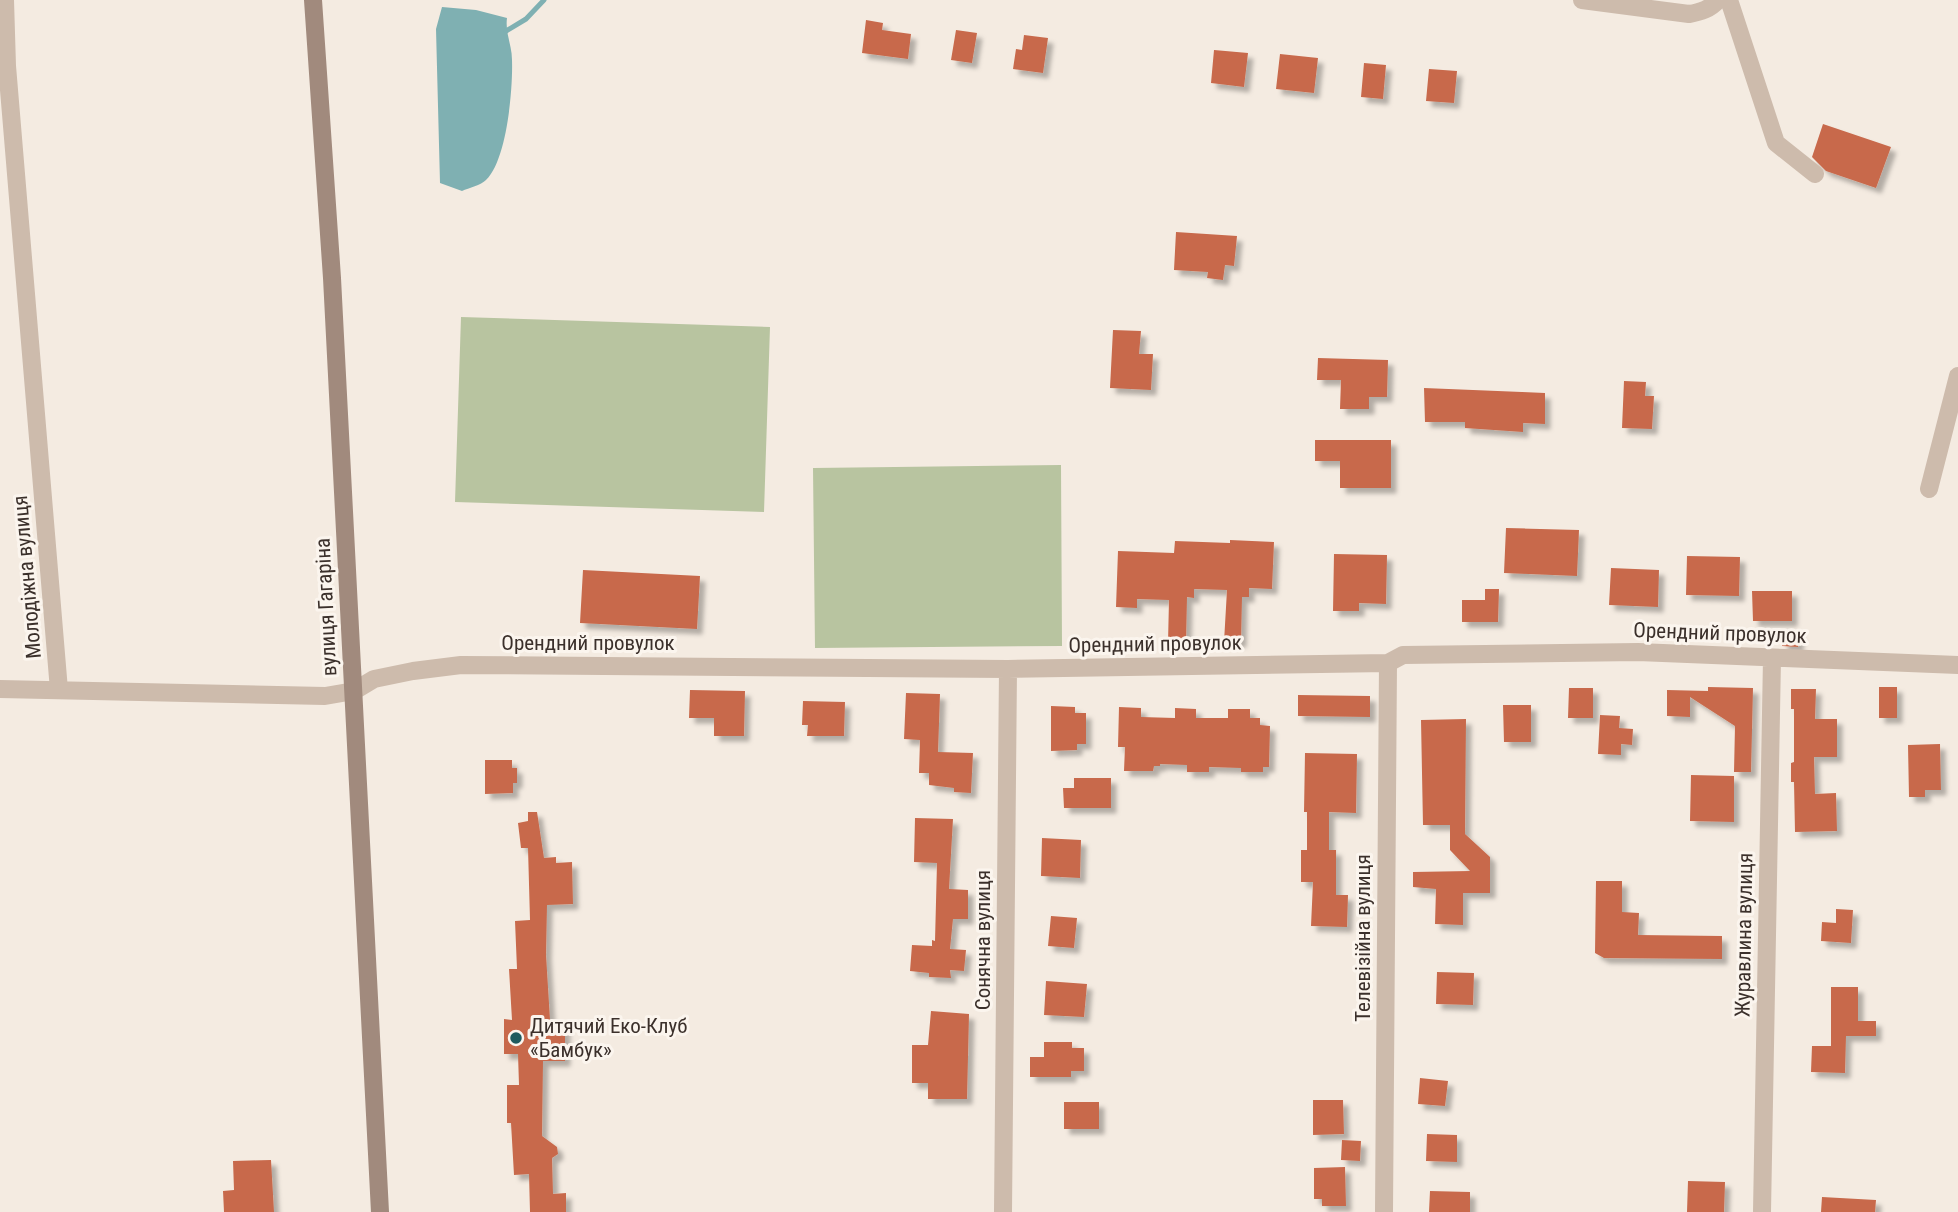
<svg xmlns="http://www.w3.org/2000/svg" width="1958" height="1212" font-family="'Roboto Condensed',sans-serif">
<defs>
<filter id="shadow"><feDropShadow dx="5.5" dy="5.5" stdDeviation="2" flood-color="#0004"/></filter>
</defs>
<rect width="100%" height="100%" fill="#f4ebe1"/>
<path fill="#b8c4a0" d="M461 317 770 327 764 512 455 502Z
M1061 465 1062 646 815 648 813 468Z"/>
<path fill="#7fb0b2" d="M442 7 476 10 507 18C505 33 512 45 512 60 513 89 507 160 486 180 481 185 469 188 462 191L440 183 436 29Z"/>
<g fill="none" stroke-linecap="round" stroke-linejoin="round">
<path stroke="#7fb0b2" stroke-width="5" d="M506 31 526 19 544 0"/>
</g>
<path fill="#c8694b" filter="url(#shadow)" d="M866 20 883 23 882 30 911 34 908 59 862 53Z
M956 30 977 33 972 63 951 60Z
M1024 35 1048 38 1043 73 1013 69 1016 49 1022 50Z
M1214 50 1248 53 1244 87 1211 83Z
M1280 54 1318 58 1314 93 1276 89Z
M1364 63 1386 65 1383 99 1361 97Z
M1429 69 1457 71 1454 103 1426 101Z
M1823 124 1891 147 1876 188 1826 171 1812 157Z
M1176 232 1237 236 1234 266 1225 265 1223 280 1207 278 1208 272 1174 270Z
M1113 330 1141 331 1139 354H1153L1151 390 1110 388Z
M1318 358 1388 360 1387 397H1369V409H1340L1341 380H1317Z
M1624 381 1646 382 1645 396H1654L1652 429 1622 428Z
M1424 388 1545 393V424L1523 423V432L1465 428V422H1425Z
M1315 440H1391V488H1340V461H1315Z
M1506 528 1579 530 1577 576 1504 573Z
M1230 540 1274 542 1272 589 1249 588V597H1242L1241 642H1224L1227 590 1194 589V598L1187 597 1186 642 1168 643 1169 600 1137 599V608L1116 607 1118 551 1174 553 1175 541 1230 543Z
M1334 554 1387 555 1386 604 1359 603V611H1333Z
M1687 556 1740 557 1739 596 1686 595Z
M1611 568 1659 570 1658 607 1609 605Z
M583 570 700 576 697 629 580 623Z
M1485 589H1499L1498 622H1462V600H1485Z
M1752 591H1792V621H1753Z
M1783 631 1799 632 1798 647 1782 646Z
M1708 687 1753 688 1751 772H1734L1735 726 1690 697V717L1667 716V690L1708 691Z
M1879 687H1897V718H1879Z
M1569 688H1593V718H1568Z
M1791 689H1816L1815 719H1837V757H1814L1815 794 1836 793 1837 831 1795 832 1794 782H1791V763L1794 762V709H1791Z
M690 690 745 691 744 736H714V718H689Z
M906 693 940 694 938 752 973 753 971 793 954 792V788L929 785V773H919L920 740 904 739Z
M1298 695 1370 696V717L1298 716Z
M803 701 845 702 844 736H807L808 725H802Z
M1503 705H1531V742H1504Z
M1051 706 1075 707V713H1086V744H1077V750L1051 751Z
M1119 707 1141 708V717L1175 718V708L1196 709V718H1228V709H1250V718H1260V725L1270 726 1269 767H1263V772H1241V768L1209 767V772H1187V765L1160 764V766H1154L1153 771H1124L1125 747H1118Z
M1600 715 1620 716 1619 728 1633 729 1632 745 1621 744V755L1598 754Z
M1466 719 1465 834 1490 857V893H1463V925L1435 924 1436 889 1413 887V872L1470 871 1450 850V825H1423L1421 720Z
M1940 744 1941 790H1925V797H1909L1908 745Z
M1305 753 1357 754 1356 813 1329 812V850H1336V895H1348L1347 927 1311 926 1313 882H1301V850H1307V812H1304Z
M485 760H512V768H517V783H513V793L485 794Z
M1691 775 1734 776V822L1690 821Z
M1074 778H1111V808H1064L1063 788H1074Z
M528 812H537L544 858 556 857V863L572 862 573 904 547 905 546 955 550 1020H565V1061H543L542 1136 557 1147 558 1154 552 1158 553 1194 566 1193V1212H530L529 1174 514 1175 511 1123H507V1085H519L518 1054H504V1019L512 1020 509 969H517L515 921 530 920 528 848H521L518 823 528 821Z
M915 818 953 819 949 889 968 890V919H953L950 949 966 950 964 971 950 970 951 978 929 977V973L910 971 912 945 932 946V940L935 941 937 863 914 862Z
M1042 838 1081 840 1080 878 1041 876Z
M1596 881H1622V912L1639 913 1638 935 1722 936V959L1604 958 1595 953Z
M1836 909 1853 910 1851 943 1821 941 1822 922 1836 923Z
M1051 916 1077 918 1074 948 1048 946Z
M1437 972 1474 973 1473 1005 1436 1004Z
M1046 981 1087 984 1084 1017 1044 1015Z
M1831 987H1858V1021H1876V1036H1846L1845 1073 1811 1072 1812 1046H1831Z
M931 1011 969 1014 967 1099H928V1083H912V1045H928Z
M1044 1042H1072V1048H1084V1071H1071V1077H1030V1057H1044Z
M1420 1078 1448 1081 1445 1106 1418 1104Z
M1313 1100H1343L1344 1134 1313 1135Z
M1064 1102H1099V1129H1064Z
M1427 1134 1457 1135V1162L1426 1161Z
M1342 1140 1361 1141 1360 1161 1341 1160Z
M271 1160 274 1212H224L223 1191 234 1190 233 1161Z
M1345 1167 1346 1206H1322V1199H1314V1168Z
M1688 1181 1725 1182 1724 1212H1687Z
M1430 1191 1470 1192V1212H1429Z
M1822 1197 1876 1200 1875 1212H1821Z"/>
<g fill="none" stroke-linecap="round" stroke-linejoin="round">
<path stroke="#cdbbac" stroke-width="18" d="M5 0 7 66 59 690
M1582 0 1689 14C1701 12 1710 9 1718 0
M1729 0 1776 143 1815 174
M1929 489 1958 376
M0 689 325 696 354 691 374 679 413 671 461 665 1008 669 1388 663 1403 655 1638 652 1958 665
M1003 1212 1008 669
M1384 1212 1388 663
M1762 1212 1772 658"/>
<path stroke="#a18a7d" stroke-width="18" d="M313 0 332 278 380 1212"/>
</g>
<circle fill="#1f5a5e" stroke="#fbf5ee" stroke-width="2.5" cx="516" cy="1038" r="7"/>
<g text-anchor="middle" stroke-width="6" stroke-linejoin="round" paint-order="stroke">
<g font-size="21" fill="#3b302b" stroke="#fbf5ee">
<text transform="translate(27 577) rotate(-95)" y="7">Молодіжна вулиця</text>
<text transform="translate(326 607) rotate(-93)" y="7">вулиця Гагаріна</text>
<text transform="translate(1720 633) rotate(2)" y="7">Орендний провулок</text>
<text x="588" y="650">Орендний провулок</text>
<text transform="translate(1155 644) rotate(-1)" y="7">Орендний провулок</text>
<text transform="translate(1744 935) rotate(-89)" y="7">Журавлина вулиця</text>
<text transform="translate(1363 938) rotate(-90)" y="7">Телевізійна вулиця</text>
<text transform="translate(983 940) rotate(-90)" y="7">Сонячна вулиця</text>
</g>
<g font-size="21" fill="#3b302b" stroke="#fbf5ee" text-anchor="start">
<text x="530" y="1033">Дитячий Еко-Клуб<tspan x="530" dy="24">«Бамбук»</tspan></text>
</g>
</g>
</svg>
